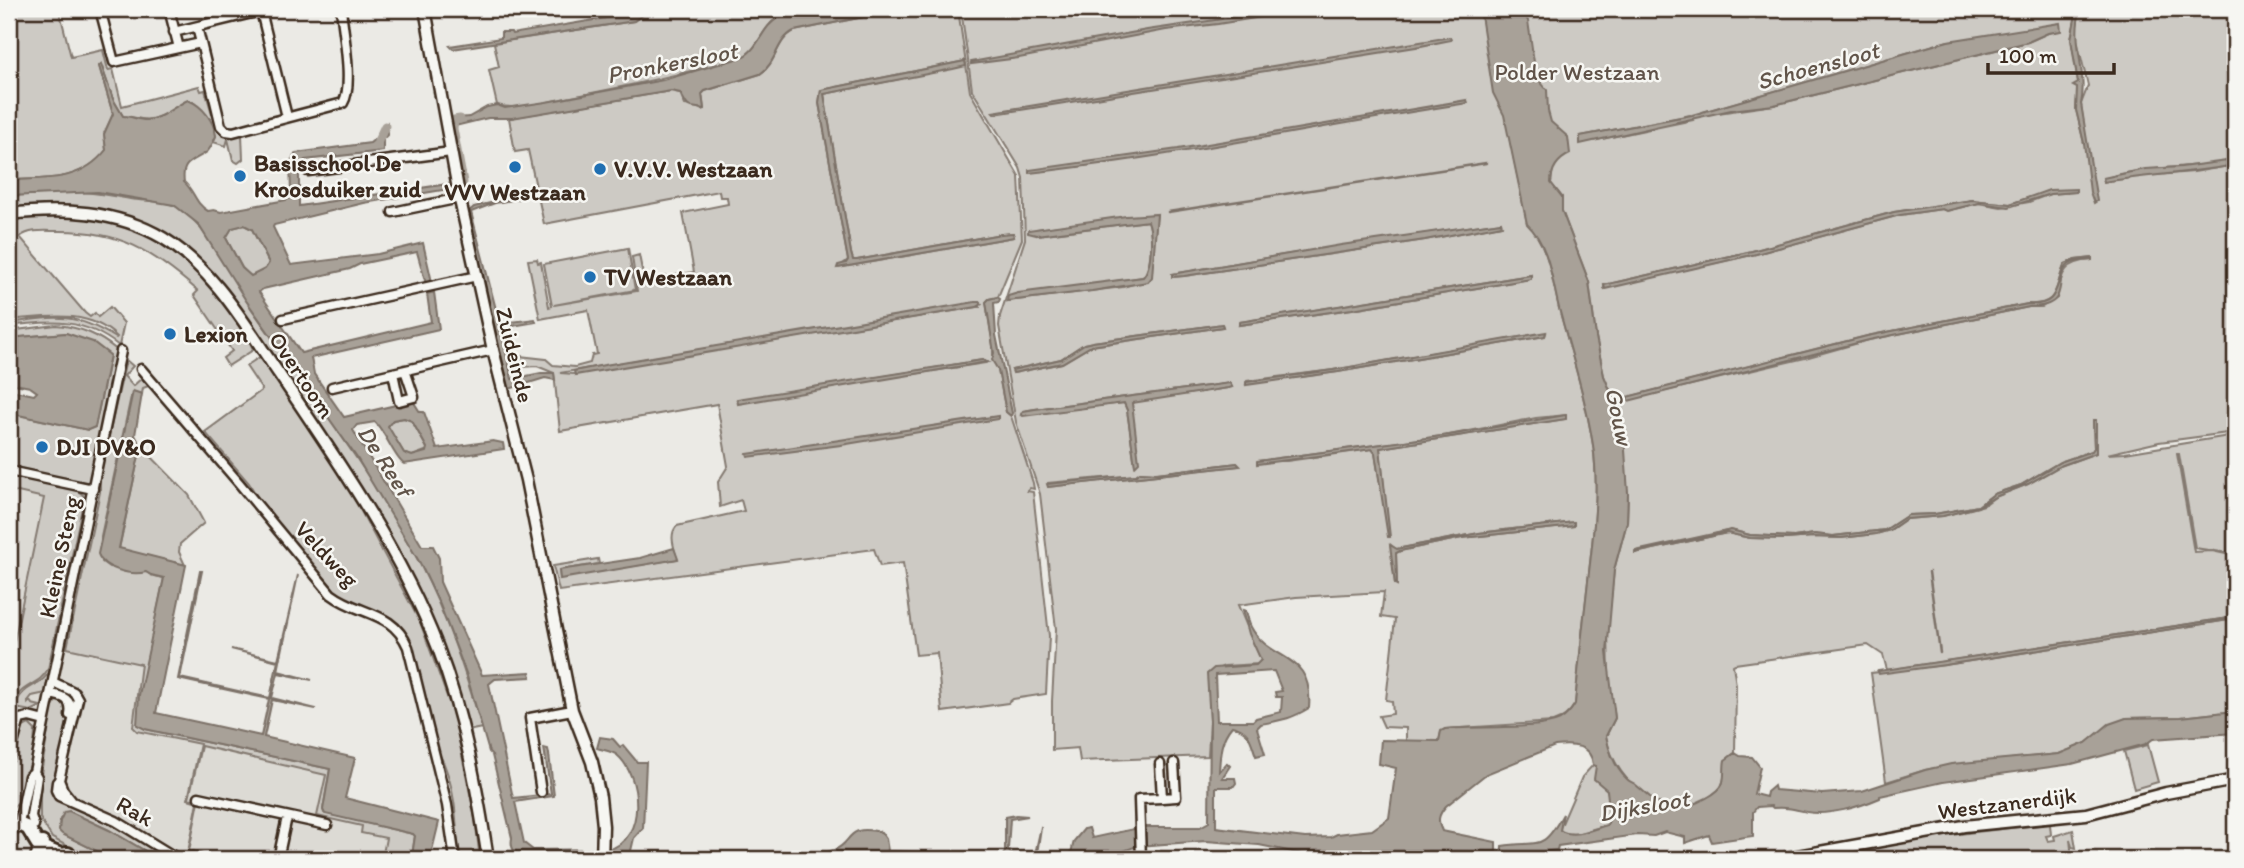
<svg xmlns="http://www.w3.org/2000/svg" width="2244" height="868" font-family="Itim,sans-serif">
<rect width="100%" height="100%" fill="#ebeae5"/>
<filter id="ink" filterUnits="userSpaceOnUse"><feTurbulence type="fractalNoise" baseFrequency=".0143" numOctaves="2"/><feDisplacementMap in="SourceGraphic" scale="14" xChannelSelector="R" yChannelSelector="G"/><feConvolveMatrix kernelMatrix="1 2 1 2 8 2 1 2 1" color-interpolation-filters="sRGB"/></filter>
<g filter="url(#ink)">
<path fill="#dcdad4" d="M9 416 94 431 121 440 104 527 155 620 145 729 330 769 323 809 413 834 406 859H9Z"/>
<path fill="#cdcac4" stroke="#847a71" stroke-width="2" fill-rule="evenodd" d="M9 9H59L71 57 103 50 108 70 113 69 122 106 199 86 201 91 205 90 216 127 227 136 242 134 243 159 238 163 233 160 228 139 226 146 213 142 216 136 212 121 193 102C177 102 167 117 151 119 141 121 133 116 123 116L113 99 101 64 99 66 113 114 104 134 106 150C80 183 45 178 9 180Z
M646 9H826L778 18C761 27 759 51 740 58 683 74 625 87 566 98 545 102 518 111 497 105L489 70 499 67 494 43 634 21Z
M903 9H958L970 92 1019 176 1022 239 998 297 989 299 986 302 993 345V356L998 370 1006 412 1011 416 1033 483 1034 489 1030 488 1027 491 1033 492 1049 636 1046 694 1013 699 1008 703 942 712 937 653 916 655 903 563 880 566 874 549 559 591 553 566 598 559 599 564 559 570 560 578 677 559C675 549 668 535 677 526L744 511 741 500 720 507 718 482 728 466 717 404 560 431 554 373 537 366 521 367 511 355 546 359 553 365 575 367 590 363 592 355 597 354 588 310 540 319 528 260 537 259 538 263 541 262 549 307 552 306 544 264 628 248 635 290 554 305 637 291 632 257 639 255 644 280 694 272 683 213 728 204 727 197H720L719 191 544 224 528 150 515 152 509 118 671 91 680 93 685 105 694 106 702 110 704 109 702 94 705 91 760 74C777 63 776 40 794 31ZM965 61 900 79 824 94 851 253 853 260H857L1001 234 1013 233 1014 237 838 268 848 260 819 103 821 90ZM980 302V307H977L574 374 560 373ZM982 360 985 363 822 388 739 403 737 400Z
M961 9H2235V160C2191 169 2146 165 2103 179L2194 172 2235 165V432L2159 442 2107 454 2125 453 2235 435V554L2195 548 2179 454H2177L2194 552 2212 551 2235 556V617L1887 670 1883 655 1868 645 1735 664 1733 665 1736 685 1735 753C1719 761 1730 779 1718 790 1672 833 1615 785 1606 736L1615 718 1609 679 1608 628 1614 570 1627 522 1628 493 1615 402 1604 376 1596 337 1589 282 1562 211V197L1551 183 1553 168 1561 158 1510 141 1527 223C1550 246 1552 282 1560 312 1572 356 1586 400 1593 445 1599 487 1594 530 1589 572 1584 616 1579 660 1575 704 1569 714 1563 719 1553 722L1445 729 1441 732 1439 741H1406V728L1384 727 1379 716 1393 714 1392 701 1386 700 1395 619 1381 617 1384 592 1296 597 1238 605 1261 660 1259 664 1224 666 1208 674 1210 721 1208 756 1080 761 1078 748 1052 750V701L1056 629 1040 494 1016 422 999 326 1000 316 1025 239 1023 178 1020 168 972 90ZM2076 17 2078 19 2076 36 2088 86 2081 104 2087 148 2084 143 2076 110 2078 83 2071 38ZM2060 31 2048 33 2028 42 1774 105 1718 113 1703 112 1948 41ZM1690 115 1693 120 1592 141 1581 136ZM2049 191 2075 192 2050 194 2029 202 2001 207 1979 203 1947 211 1942 209 1900 215 1756 254 1604 288V285L1752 251 1894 212 1972 200 2010 204ZM1157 214 1150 279 1123 287 1007 301 1060 289 1143 277C1152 267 1153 234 1148 221L1037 235V229ZM1501 222V225L1425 240 1184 276 1173 277 1172 274 1283 255ZM2092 258V260C2063 262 2062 273 2057 298L2042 307H2029L1869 340 1805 358 1628 400V397L1867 336 2027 304C2060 306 2054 288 2065 264L2075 260ZM1531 275V279L1352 309 1239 325 1240 322ZM1222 324 1223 327 1091 346 1062 363 1014 373 1012 370 1061 359 1084 344 1093 342ZM1546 333 1545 336 1338 372 1246 384 1247 381 1333 370ZM1230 383 1232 387 1228 388 1135 401 1131 407 1135 432V465L1127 410 1124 403 1021 415 1023 411 1035 409ZM1566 415V419L1380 448 1389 537 1375 453 1372 449 1287 461H1257L1449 435 1536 418ZM2093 420H2096V453L2060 466 2028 484 1995 497 1984 505 1943 516 1906 519 1890 530 1876 534 1841 538 1813 537 1786 539 1750 538 1727 533 1635 553 1731 530 1750 535 1794 537 1814 534 1833 536 1885 530 1908 515 1935 514 1978 506 1994 494 2021 485 2060 462 2092 451 2094 448ZM1237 463 1239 466 1048 487V483L1136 475 1140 472 1157 473ZM1573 522V526L1462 538 1400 551 1396 553 1397 584H1395L1391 545 1396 549 1479 533Z
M77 192C96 192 112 196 130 199 149 202 169 199 185 212 208 230 233 281 251 308 309 391 373 474 420 564 447 616 465 672 482 728L467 731 452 678 376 515 356 480 265 347 209 272 122 216 9 211V196Z
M55 215C130 216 186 246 229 308 238 321 248 333 253 350L228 366 223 358 232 351 194 295 198 291C152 251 120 230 57 231 45 231 30 229 20 237L85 313 90 317 95 313 98 317 110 307 124 323 119 346C82 317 53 321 9 326V323C56 316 74 312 116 338L117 337C87 308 46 317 9 320V217Z
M244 225 252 229 269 263 265 269 251 277 242 268 226 238 232 228Z
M56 325C81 327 99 335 118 351L91 477 88 483 9 468V413L88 430 95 427 110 356 66 333 9 338V331Z
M258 358 265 360 354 498 420 622 454 716 475 818 480 859H458C457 822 456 781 436 748L404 634 346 602 330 588 264 508 249 483 205 432 262 390 246 366Z
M126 360 133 366 124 376 133 386 143 377 151 385 143 388 142 394 132 392 101 536 102 562 109 567 146 572 151 575 164 578 145 670V729L330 769 323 809 324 813 413 834 415 835 412 856 406 859H382L386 838 361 833 362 826 317 816 326 775 201 746 189 798 199 801 188 856 192 859 187 857 198 802 188 799 200 744 137 731 133 727 141 664 67 648 100 492V475Z
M404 418 412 421 428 450 412 456 404 453 387 426 393 420Z
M141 446 189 495 204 523 180 544 179 552 185 565 119 549Z
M9 475 75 489 83 495 85 503H83L48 669C38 688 19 682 12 708L9 706V666L44 498 9 490Z
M2235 619V711L2181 717 2126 718 2103 730 2086 743 2059 754 1951 765 1925 770 1886 782 1871 673 1945 665Z
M51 669 46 693 32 696 28 701V703L30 701 32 704 41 706 31 711 15 708C21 683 41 689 51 669Z
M58 699 65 702 69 713 53 791 55 797 113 825 171 859H159L109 830 69 812 60 819 59 826 63 834 113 859H91L52 838 40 818V793L38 792 52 706Z
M29 724 35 730 34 748 23 791 21 790 19 801 9 812V767L14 758 21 728Z
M2148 745 2158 782 2134 789 2124 751Z
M1593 765H1596C1605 784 1616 805 1607 825L1576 834 1561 833 1560 828 1582 777Z
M2050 824 2051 835 2046 836 2048 841 2055 840 2054 836 2073 830 2076 848 2072 847 2070 839 2072 859H1804C1885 842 1968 832 2050 824Z"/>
<path fill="#a8a198" stroke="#7c7167" stroke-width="2" fill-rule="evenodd" d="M637 9H646L647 12 634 21 453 49 450 46 501 38V32H511L512 34 606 18Z
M826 9H903L794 31C776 40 777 63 760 74L705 91 702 94 704 109C684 106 690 109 680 93L671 91 512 118H488L447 128 448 119 469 117 487 107 497 105 505 108 546 102 663 80 740 58C759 51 761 27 778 18Z
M1291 9H1312L1218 24 1166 30 1019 58 971 64V62L1147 30Z
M1480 9H1523L1528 21 1535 69 1539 80 1547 90 1548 111 1551 122 1568 137 1570 154C1557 160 1551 169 1551 183L1562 197V211L1589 282 1596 337 1604 376 1615 402 1624 436 1628 493 1627 522 1614 570 1607 652 1615 718 1606 736C1609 751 1615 768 1627 779 1629 782 1633 782 1636 785 1657 803 1667 816 1698 802 1705 799 1716 794 1721 787 1726 779 1723 769 1725 760L1735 753 1740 756 1752 757 1760 767 1754 794 1766 797 1767 792 1774 786 1775 790 1822 794 1862 791 1925 770 1951 764 2059 754 2086 743 2109 724 2126 718 2181 717 2235 711V733L2153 739 2146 744 2072 764 1943 782 1880 796V798C1859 807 1829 816 1807 812 1793 809 1788 807 1773 808L1771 806 1757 807 1753 812V836L1712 842 1709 835 1685 843V837L1665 832 1654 836 1637 835 1558 846 1557 850 1535 853 1534 859 1530 857 1522 859V856L1502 851V846C1539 840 1542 853 1563 814L1560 830C1572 839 1593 829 1607 825L1610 818 1607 790 1594 779 1596 766 1593 765C1591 744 1572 744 1555 746L1486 774 1446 806C1438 815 1437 821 1442 831L1496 842V852H1490L1429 851 1408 856 1317 857 1259 845 1206 841 1137 846 1105 858 1097 859H734C763 859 807 859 834 850 854 843 844 824 881 832L886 839 888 851 1002 856 1005 852V817L1016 815 1028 816 1010 819 1008 849 1011 854H1035L1041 827 1037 854 1071 853 1074 841 1084 829 1089 828 1092 838 1143 827H1200L1209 822 1210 721 1207 674 1214 668 1256 665 1261 660 1249 634 1243 610 1246 611C1248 616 1248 622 1251 627 1270 663 1314 651 1309 708 1291 719 1283 720 1261 724L1257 728 1265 754 1256 756C1250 740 1251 731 1232 726 1220 740 1220 755 1219 772L1227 763 1230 766 1222 778H1235L1236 783 1233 787H1216V827L1305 838 1331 837 1337 834 1372 830 1389 818 1396 768 1379 764 1381 740 1439 741 1441 731 1445 729C1472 726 1539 730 1560 720 1567 716 1571 711 1575 704 1579 660 1584 616 1589 572 1594 530 1599 487 1593 445 1586 400 1572 356 1560 312 1552 282 1550 246 1527 224L1504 115 1493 93ZM1274 671 1282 691 1275 692 1276 697H1282L1281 712 1256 718 1253 721H1217L1215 675Z
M2077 9H2081C2070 39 2088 73 2081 104L2097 201 2094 203 2090 192 2084 143 2076 110 2077 88 2073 86 2078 83 2071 39Z
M2060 23 2061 31 2048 33 2028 42 1774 105 1731 110 1580 144V136L1692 115 1948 41Z
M1450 37 1451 40 1416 47 995 114 993 112Z
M965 61 966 66 953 69 824 94 851 253 853 260H857L1001 234 1013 233 1014 237 837 268 838 265 846 263 848 260 819 103 821 90Z
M101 64 113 99 123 116C131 116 138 120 146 120 162 119 174 106 188 100 203 106 214 121 216 136 213 142 211 148 207 152 193 162 181 161 184 182 194 190 195 204 208 211L214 210 221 212 286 200 290 198 291 193 290 162 296 153 370 143 382 133 387 124V135L383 139V151L305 160 299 167V206L448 184 449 189 364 203 274 225 273 227 291 265 378 254 423 243 432 282 426 284 417 252 360 264 350 269 263 289 259 292 301 353 431 322 427 294 434 292 439 329 311 358 314 374 344 417 413 401 420 412H424L437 449 493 441 503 443 504 449 404 464C395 459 386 433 375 422L357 425 353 430 422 546H433L439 558 440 582 482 675 530 672 531 677 495 679 489 684 513 798 551 794 544 748 548 749 549 754 554 796 515 802 524 843 533 850 609 849C646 840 642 776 617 755 612 751 603 750 597 748L600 737 613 739 620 747 623 745 637 762H646L643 828 634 838 630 855 638 859H612L608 856C597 855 586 855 575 855 559 856 506 868 512 838L492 755 489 752 466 673 440 605 420 563 357 458 245 299 198 224 174 205 98 192 9 196V180C45 178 80 183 106 150L104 134 113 114 99 66ZM244 225 252 229 269 263 265 269 251 276 242 268 226 238 232 228ZM404 418 412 421 427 448 426 452 412 456 404 453 388 426 393 420Z
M1467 100 1468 103C1322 125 1176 157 1029 173V170L1178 149Z
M2235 160V165C2192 173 2148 175 2104 182L2103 178 2145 169 2181 167Z
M2076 189V192L2050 194 2009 207 1979 203 1946 211 1942 209 1900 215 1756 254 1605 289 1604 285 1752 251 1894 212 1972 200 2010 204 2049 190Z
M519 196 518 199 495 203 471 212 499 321 503 323 535 319 536 322 501 328 512 379 541 373H554L555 380 545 378 509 389 468 212 474 207Z
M1157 214 1152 277 1148 282 1092 291 1007 301 1008 296 1018 293 1143 277C1152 268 1153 234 1148 221L1036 235 1028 233V230L1126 216Z
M1501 222 1502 225 1425 240 1184 276 1172 277V274L1341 245Z
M2092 258V260C2085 261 2076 260 2070 264 2050 276 2076 307 2029 307L1869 340 1628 401 1627 397 1867 336 2028 304C2060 306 2054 288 2065 264L2075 260Z
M1531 275V279L1352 309 1239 325V322Z
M997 297 1000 299 999 302 994 303 996 335 1012 413 1011 416 1006 412 998 370 992 360 994 353 986 302 989 299Z
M975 302H980L982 304 977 307 575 375 574 371 599 366Z
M1222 324 1223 327 1091 346 1062 363 1013 373 1012 370 1061 359 1084 344 1093 342Z
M1546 332 1545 336 1338 372 1246 385V382L1333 370Z
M66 333 93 342 110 355 95 427 88 430 9 413 10 390 34 395 37 392 30 387 9 383V338Z
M982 360 987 362 738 404 737 399Z
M1230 383 1232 387 1228 388 1132 403 1139 462 1135 466 1127 410 1124 403 1023 416 1021 414 1023 411 1035 409Z
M133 391 142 394 135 435 141 446 119 548 186 565 156 713 261 736 269 699 178 679 200 571H202L180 678 270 698 278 661 231 649 278 660 298 575 278 671 312 680 278 673 272 698 316 709 272 700 264 737 355 758 345 798 439 822 430 859H406L412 856 415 836 413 834 325 814 323 810 330 769 145 729 137 725 139 695 164 578 151 575 146 572C131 576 103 569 98 554Z
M1566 415V419L1380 448 1390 537H1388L1375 453 1372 449 1257 464V461L1449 435Z
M998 416V419L841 445 748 457 747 454Z
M2093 420H2096V453L2060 466 2028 484 1995 497 1978 507 1943 516 1906 519 1890 530 1876 534 1841 538 1813 537 1786 539 1750 538 1727 533 1635 553V551L1731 530 1750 535 1794 537 1814 534 1833 536 1885 530 1908 515 1935 514 1978 506 1994 494 2021 485 2060 462 2092 451 2094 448Z
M1237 463 1240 466 1048 487 1047 484 1136 475 1140 472 1157 473Z
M1574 522V526L1462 538 1400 551 1396 553 1397 585 1395 584 1390 545 1397 549 1479 533Z
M674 548 678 559 560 579 559 570 640 558Z
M2235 617V619L1945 665 1879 674 1878 671Z
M69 811 109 830 159 859H113L62 834 59 831 60 821 64 812Z"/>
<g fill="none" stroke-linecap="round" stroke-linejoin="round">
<path stroke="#7c7167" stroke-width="2.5" d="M1168 212 1486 163
M1929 572 1940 653"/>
<path stroke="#a8a198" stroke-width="9" d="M460 119 454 120 453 129 463 182
M378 141 385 126"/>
<g stroke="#3b2a1e" stroke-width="13">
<path id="minor" d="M100 9 114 62 201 43 197 27
M169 9 179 48
M261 11 287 117
M174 32 268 9
M201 43 221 126 226 131 233 132 343 103C354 86 343 30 341 9
M308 171 451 152
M393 212 460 198
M283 319 477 276
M141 369 239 483 331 594C360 616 392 610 408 647L447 805 455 859
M393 373 399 401 414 397 405 370
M332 387 493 350
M9 471 93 489
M53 682 74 692 78 699 59 780 57 782 56 790 59 796 116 821 178 859
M50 694C63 696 73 699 70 715
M9 758 20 719 29 717 44 721
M34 772 37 777 31 816 34 825
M59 780 63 790 71 800
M541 792 530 718 572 710
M199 797 327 825
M1162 798 1176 797 1174 763
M20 818 29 776 34 772 121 351
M193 857 200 859
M278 859 287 817
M1141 859 1139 799 1162 798 1160 764"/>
</g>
<g stroke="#3b2a1e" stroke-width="15">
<path id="tertiary" d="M425 9 460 200 493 350 526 480 572 710 592 762 600 797 603 826 602 859
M9 214C61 208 116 210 163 238 214 269 246 326 279 374 338 461 400 550 438 648 464 716 477 788 488 859
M1781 859 1964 826 2086 814 2166 793 2235 780"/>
</g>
<g stroke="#3b2a1e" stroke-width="18">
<path id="primary" d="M9 827 21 825 28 828 39 846 61 855 68 854
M42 843 37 859H44"/>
</g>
<use href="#minor" stroke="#f6f6f2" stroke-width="8"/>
<use href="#tertiary" stroke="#f6f6f2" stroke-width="10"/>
<use href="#primary" stroke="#f6f6f2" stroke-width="12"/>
</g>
</g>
<g fill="#1f6fb2" stroke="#f6f6f2" stroke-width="2.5">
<circle cx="515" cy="167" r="7"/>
<circle cx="600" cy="169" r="7"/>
<circle cx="240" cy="176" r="7"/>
<circle cx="590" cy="277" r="7"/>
<circle cx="170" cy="334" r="7"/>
<circle cx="42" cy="447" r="7"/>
</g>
<g text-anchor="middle" stroke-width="5" stroke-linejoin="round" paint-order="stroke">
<g font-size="23" fill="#605248" stroke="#f6f6f2">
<text x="1577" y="80">Polder Westzaan</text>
</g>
<g font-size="23" font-weight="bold" fill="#3b2a1e" stroke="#f6f6f2" text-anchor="start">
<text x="254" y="171">Basisschool De<tspan x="254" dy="26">Kroosduiker zuid</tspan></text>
<text x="614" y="177">V.V.V. Westzaan</text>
<text x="515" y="200" text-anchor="middle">VVV Westzaan</text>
<text x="604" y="285">TV Westzaan</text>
<text x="184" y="342">Lexion</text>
<text x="56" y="455">DJI DV&amp;O</text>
</g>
<g font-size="23" fill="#3b2a1e" stroke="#f6f6f2">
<text transform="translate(515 355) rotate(76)" y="8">Zuideinde</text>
<text transform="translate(302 375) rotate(56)" y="8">Overtoom</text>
<text transform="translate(327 554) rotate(47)" y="8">Veldweg</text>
<text transform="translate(59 557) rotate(-78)" y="8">Kleine Steng</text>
<text transform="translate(2007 803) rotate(-7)" y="8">Westzanerdijk</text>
<text transform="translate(135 811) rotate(29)" y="8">Rak</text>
</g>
<g font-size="24" font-style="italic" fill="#615449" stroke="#f6f6f2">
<text transform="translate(672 63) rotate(-11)" y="8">Pronkersloot</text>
<text transform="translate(1818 66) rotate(-15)" y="8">Schoensloot</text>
<text transform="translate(1619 416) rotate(78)" y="8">Gouw</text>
<text transform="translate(385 461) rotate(57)" y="8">De Reef</text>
<text transform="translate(1644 806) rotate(-10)" y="8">Dijksloot</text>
</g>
</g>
<rect width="2244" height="868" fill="none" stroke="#f6f6f2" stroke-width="35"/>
<rect x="18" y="18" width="2209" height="833" fill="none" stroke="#3b2a1e" stroke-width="2.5" filter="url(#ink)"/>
<path d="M1988 63v10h126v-10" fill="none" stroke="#3b2a1e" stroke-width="3.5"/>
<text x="1999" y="63" font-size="21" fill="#3b2a1e" stroke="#f6f6f2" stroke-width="5" paint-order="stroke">100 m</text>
</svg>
